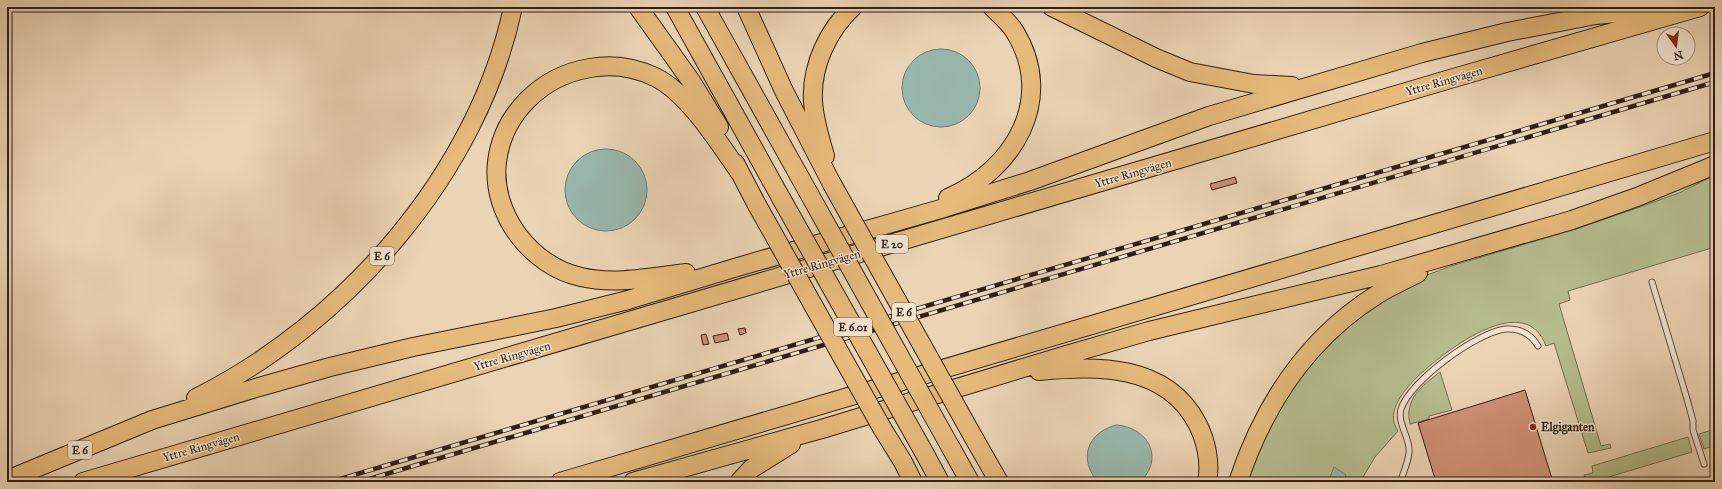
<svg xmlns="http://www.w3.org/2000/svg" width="1722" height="489" font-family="'IM FELL Great Primer',serif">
<rect width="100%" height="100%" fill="#ebd4b5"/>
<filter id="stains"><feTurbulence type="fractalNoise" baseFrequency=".005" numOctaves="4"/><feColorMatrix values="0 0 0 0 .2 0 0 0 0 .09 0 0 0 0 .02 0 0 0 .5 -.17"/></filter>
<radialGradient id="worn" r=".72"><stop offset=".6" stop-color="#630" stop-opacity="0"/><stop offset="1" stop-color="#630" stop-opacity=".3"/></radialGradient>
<path fill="#b5bd8f" stroke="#726e52" d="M1715 175V247L1568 291 1570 300 1559 304 1601 446 1610 444 1611 448 1588 453 1554 343 1546 346C1528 297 1468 336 1442 356 1425 369 1379 405 1398 431L1375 457 1360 482H1244L1256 450 1289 389 1332 338 1397 289 1427 275 1451 266 1573 230 1637 208 1679 193Z
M1440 372 1452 410 1429 416V419L1410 424C1404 399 1422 386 1440 372Z
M1715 429V445L1704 449 1699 434Z
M1688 437 1692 452 1592 482H1587L1584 475 1593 473 1592 466Z"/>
<path fill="#98b8ad" stroke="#6e7b71" d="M902 88a39 39 0 1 1 78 0a39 39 0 1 1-78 0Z
M565 190a41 41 0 1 1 82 0a41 41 0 1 1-82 0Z
M1116 425C1148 427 1165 458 1140 482H1098C1078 459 1087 433 1116 425Z
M1334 467 1346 475 1343 482H1328Z"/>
<path fill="#cf9177" stroke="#301f16" d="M1235 177 1237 183 1212 190 1210 184Z
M745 328 746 333 740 335 738 329Z
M727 333 729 340 715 343 713 336Z
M706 334 709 344 703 345 701 335Z
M1525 390 1553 482H1436L1418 423Z"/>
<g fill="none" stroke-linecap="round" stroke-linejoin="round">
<g stroke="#5f4c3e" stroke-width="7">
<path id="service" d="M1652 282 1687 399 1693 421V430L1704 464
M1401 480C1404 471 1408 462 1409 453 1411 439 1397 424 1401 409 1410 381 1476 333 1505 329 1520 328 1531 334 1538 346"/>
</g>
<g stroke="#301f16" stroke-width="20">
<path id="motorway" d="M638 7 691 81 719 127
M675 7 781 198
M705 7 807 190
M746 7 784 91 832 184
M1052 7 1156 58 1190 72 1254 84 1292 86
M825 156C820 138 814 120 813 101 811 66 828 30 853 7
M735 163 757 205
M948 198C1014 170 1056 99 1015 32 1009 22 1000 15 992 7
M686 273C652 277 614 285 581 277 531 266 491 214 497 162 503 113 542 76 590 68 612 64 634 67 655 77 688 93 719 143 740 173
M1039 371C1097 366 1165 363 1197 423 1206 440 1211 463 1207 482
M196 398C346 323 478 173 513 7
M882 428 903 462 913 482
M975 440 999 482
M951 448 970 482
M926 456 940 482
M7 480 152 420 259 387 330 367 413 347 556 318 628 300 741 266 944 208 1030 181 1209 116 1422 53 1507 32 1596 15 1675 7
M83 482 1457 77 1700 7
M560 482 1715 141
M633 482 825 428 1066 355 1149 331 1381 275 1572 220 1637 197 1715 165
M739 482 751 469 791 444
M1238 482C1264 404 1307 338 1378 294 1391 286 1405 280 1418 273"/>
</g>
<use href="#service" stroke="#f2e3cf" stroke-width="5"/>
<use href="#motorway" stroke="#e6ba7a" stroke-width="18"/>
<g stroke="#301f16" stroke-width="4.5">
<path id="rail" d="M330 482 1715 73
M359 482 1715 82"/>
</g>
<use href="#rail" stroke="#f2e3cf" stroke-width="3" stroke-dasharray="9" stroke-linecap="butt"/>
<g stroke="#301f16" stroke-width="20" stroke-linecap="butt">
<path id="motorway-bridge" d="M832 184 975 440
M807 190 951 448
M781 198 926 456
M757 205 882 428"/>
</g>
<use href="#motorway-bridge" stroke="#e6ba7a" stroke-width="18"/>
</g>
<circle fill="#8f2418" stroke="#f2e3cf" stroke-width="1.5" cx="1533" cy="427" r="4"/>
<g text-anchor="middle" stroke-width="3" stroke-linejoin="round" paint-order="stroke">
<g fill="#f2e3cf" stroke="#6a5a4e" stroke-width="1">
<rect x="876" y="235" width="32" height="18" rx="3"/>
<rect x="370" y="247" width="24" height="18" rx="3"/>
<rect x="892" y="303" width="24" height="18" rx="3"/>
<rect x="834" y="318" width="38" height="18" rx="3"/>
<rect x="68" y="441" width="24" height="18" rx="3"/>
</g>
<g font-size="11" font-weight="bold" fill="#301f16">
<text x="892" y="248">E 20</text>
<text x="382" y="260">E 6</text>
<text x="904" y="316">E 6</text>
<text x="853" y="331">E 6.01</text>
<text x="80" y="454">E 6</text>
</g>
<g font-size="12" fill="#301f16" stroke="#f2e3cf">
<text transform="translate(1444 81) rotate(-16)" y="4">Yttre Ringvägen</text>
<text transform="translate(1133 173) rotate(-16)" y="4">Yttre Ringvägen</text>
<text transform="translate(822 264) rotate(-16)" y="4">Yttre Ringvägen</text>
<text transform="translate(512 356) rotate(-16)" y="4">Yttre Ringvägen</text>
<text transform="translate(201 447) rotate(-16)" y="4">Yttre Ringvägen</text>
</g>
<g font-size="12" font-weight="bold" fill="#301f16" stroke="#f2e3cf" text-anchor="start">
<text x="1541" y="431">Elgiganten</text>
</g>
</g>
<rect width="1722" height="489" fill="none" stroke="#ebd4b5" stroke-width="24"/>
<rect x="8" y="8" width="1706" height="473" fill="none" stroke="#301f16" stroke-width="2"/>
<rect x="12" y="12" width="1698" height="465" fill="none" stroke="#301f16"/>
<g transform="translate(1676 46) rotate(166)"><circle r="19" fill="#f2e3cf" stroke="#a49585"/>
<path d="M0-3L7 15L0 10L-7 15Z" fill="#8f2418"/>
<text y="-6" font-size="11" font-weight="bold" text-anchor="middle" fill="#301f16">N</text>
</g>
<rect width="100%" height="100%" filter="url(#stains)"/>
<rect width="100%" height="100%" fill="url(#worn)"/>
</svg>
